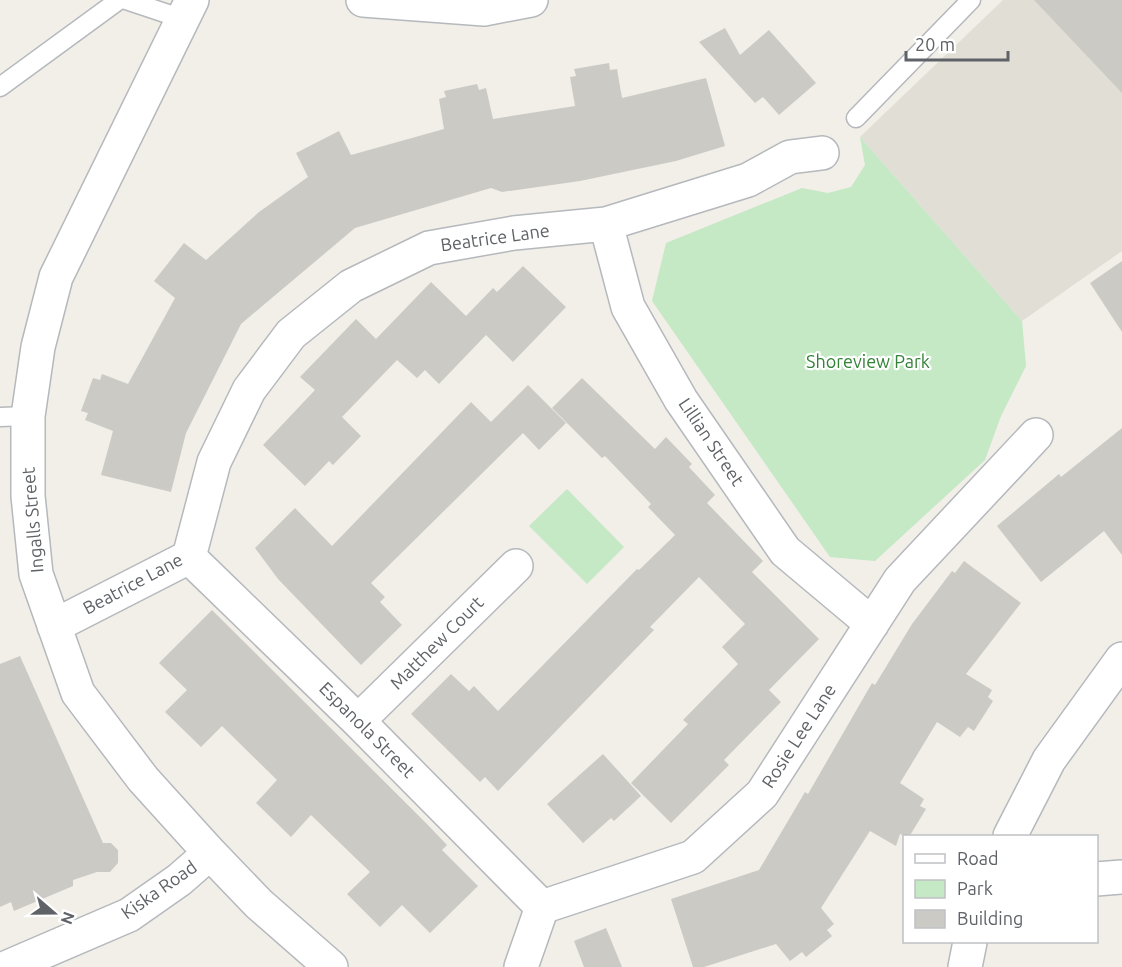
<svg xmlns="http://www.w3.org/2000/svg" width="1122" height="967" font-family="Ubuntu,sans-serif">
<rect width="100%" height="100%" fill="#f1efe8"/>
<path fill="#e1ded6" d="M1003 0H1122V251L1022 321 860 137Z"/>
<path fill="#c5e8c5" d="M860 137 1022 321 1026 366 1001 416 985 460 875 561 830 557 652 301 666 243 802 188 828 193 851 187 865 165Z
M567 489 624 547 587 584 529 526Z"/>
<path fill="#cccac5" d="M1034 0H1122V93Z
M725 28 740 55 769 30 816 83 779 115 763 97 755 103 699 42Z
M609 63 610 70 617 69 622 98 706 78 725 146 676 161 580 181 502 192 491 188 355 228 241 324 186 433 171 492 101 475 113 431 85 420 88 413 81 411 93 378 100 380 102 374 128 384 175 298 154 281 184 243 206 260 259 212 308 177 296 153 339 131 351 155 444 129 439 99 446 97 444 91 477 84 479 90 486 88 493 119 575 106 570 77 576 76 574 69Z
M1122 261V332L1090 283Z
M523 266 566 307 513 362 486 335 439 384 425 370 417 378 397 360 342 417 361 436 333 465 329 461 305 486 263 445 315 390 300 377 356 319 376 339 431 282 466 316 493 288 497 292Z
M582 378 655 449 666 437 692 464 689 467 715 495 707 503 763 561 752 572 819 639 769 690 781 702 724 760 729 765 671 823 631 783 688 724 683 720 738 664 722 647 745 624 699 577 650 627 654 630 498 791 485 777 480 782 411 714 451 674 469 691 474 686 498 711 637 569 639 570 675 535 648 507 651 504 605 456 602 458 552 408Z
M528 385 566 423 539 450 523 433 371 583 385 597 380 602 402 625 361 665 278 579 255 548 295 508 332 546 471 402 491 422Z
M1122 428V555L1104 531 1041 582 997 526 1059 474 1061 477Z
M964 561 1021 603 966 674 992 690 988 697 993 701 974 731 968 727 960 737 937 722 900 783 924 799 920 806 926 809 909 837 900 834 896 846 870 831 821 908 834 924 827 930 832 936 806 957 802 952 790 961 776 944 704 967H693L671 899 759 870 805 792 808 794 872 683 875 685 912 624 952 571 955 573Z
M212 610 427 824 447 845 442 850 478 886 430 933 402 905 380 927 347 894 370 872 311 815 291 837 256 803 277 780 222 726 201 747 165 712 187 690 159 663Z
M20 656 103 843H111L118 850V863L110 872H97L73 880V886L14 911 11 902 0 907V664Z
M603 754 641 796 614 821 611 818 583 843 547 804Z
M606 928 622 967H584L574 941Z"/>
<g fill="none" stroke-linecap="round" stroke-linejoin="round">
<g stroke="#b5b8bc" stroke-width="21">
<path id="service" d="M126 0 183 19
M0 87 119 0
M856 118 971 0
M0 417 28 416"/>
</g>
<g stroke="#b5b8bc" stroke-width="36">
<path id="minor" d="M192 0 56 277 38 347 28 416V496L36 574 78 693 143 779 210 853 259 904 331 967
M363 0 484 9 531 0
M606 224 628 307 681 400 785 551 872 624
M189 557 358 721 542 907
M54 626 189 557 214 462 249 390 291 334 351 286 429 248 514 233 606 224 748 180 790 157 822 153
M358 721 516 566
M1010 836 1049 760 1122 659
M1096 879 1122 877
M8 967 129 915 179 880 210 853
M521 967 542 907 693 857 762 794 900 580 1036 435
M965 967 970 942"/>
</g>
<use href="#service" stroke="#fff" stroke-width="18"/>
<use href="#minor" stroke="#fff" stroke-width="33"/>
</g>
<g text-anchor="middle" stroke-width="4.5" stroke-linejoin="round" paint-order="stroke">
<g font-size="18" fill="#5f6368" stroke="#fff">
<text transform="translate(495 238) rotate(-8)" y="6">Beatrice Lane</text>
<text transform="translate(711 442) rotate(56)" y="6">Lillian Street</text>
<text transform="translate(33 520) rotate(-95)" y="6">Ingalls Street</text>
<text transform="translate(133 584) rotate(-28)" y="6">Beatrice Lane</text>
<text transform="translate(437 643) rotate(-45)" y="6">Matthew Court</text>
<text transform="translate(367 730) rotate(45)" y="6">Espanola Street</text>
<text transform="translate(799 736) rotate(-57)" y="6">Rosie Lee Lane</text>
<text transform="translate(159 890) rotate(-35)" y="6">Kiska Road</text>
</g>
<g font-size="18" fill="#348238" stroke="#fff">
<text x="868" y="368">Shoreview Park</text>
</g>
</g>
<rect x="903" y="835" width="195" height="108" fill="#ffffff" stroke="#bfc1c3" stroke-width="1.5"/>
<rect x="915" y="854" width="30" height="9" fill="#ffffff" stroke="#bfc1c3" stroke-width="1.5"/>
<text x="957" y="865" font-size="18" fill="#5f6368">Road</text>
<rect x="915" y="880" width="30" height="18" fill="#c5e8c5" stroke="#bfc1c3" stroke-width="1.5"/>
<text x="957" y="895" font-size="18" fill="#5f6368">Park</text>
<rect x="915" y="910" width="30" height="18" fill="#cccac5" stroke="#bfc1c3" stroke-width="1.5"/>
<text x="957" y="925" font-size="18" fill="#5f6368">Building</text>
<g transform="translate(54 913) rotate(110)" stroke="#ffffff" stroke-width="4.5" paint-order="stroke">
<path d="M0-4.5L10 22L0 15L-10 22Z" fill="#5f6368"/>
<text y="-9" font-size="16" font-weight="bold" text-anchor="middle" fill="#5f6368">N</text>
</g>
<path d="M906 51v9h102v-9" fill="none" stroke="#5f6368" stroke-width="3"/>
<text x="915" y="51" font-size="18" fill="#5f6368" stroke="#ffffff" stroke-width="4.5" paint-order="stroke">20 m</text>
</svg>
